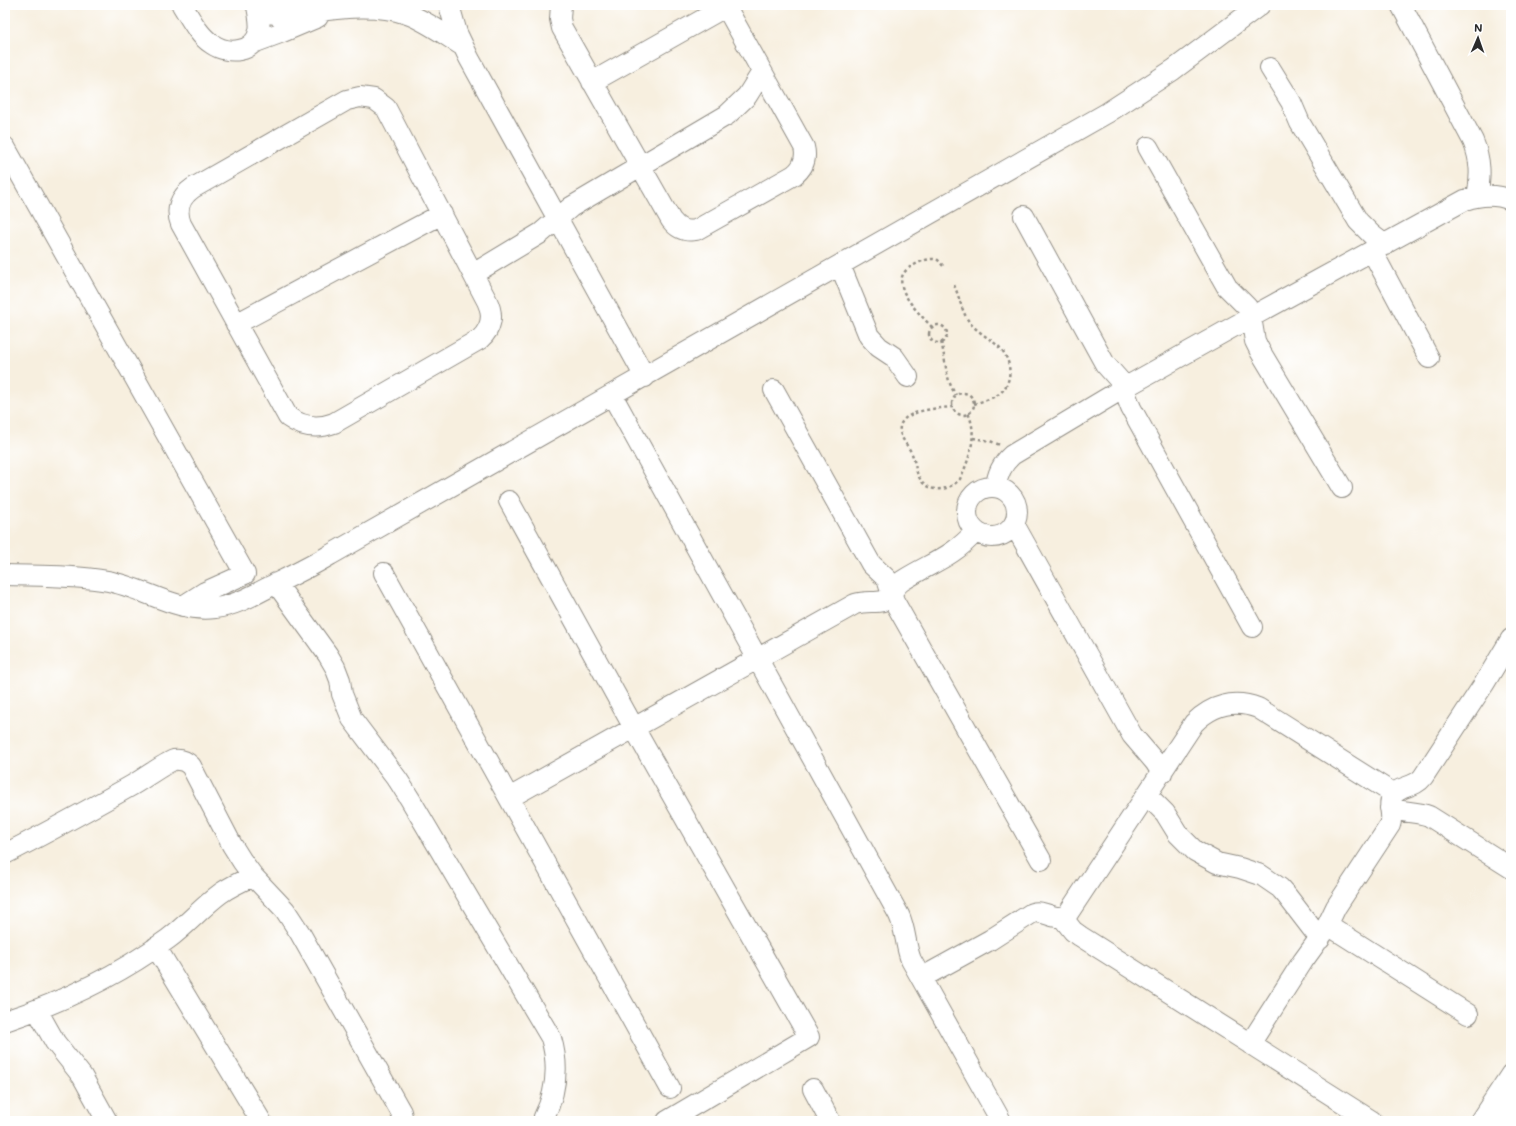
<svg xmlns="http://www.w3.org/2000/svg" width="1516" height="1126" font-family="Mali,sans-serif">
<rect width="100%" height="100%" fill="#fff"/>
<filter id="ink" filterUnits="userSpaceOnUse"><feTurbulence type="fractalNoise" baseFrequency=".025" numOctaves="2"/><feDisplacementMap in="SourceGraphic" scale="8" xChannelSelector="R" yChannelSelector="G"/><feConvolveMatrix kernelMatrix="1 2 1 2 8 2 1 2 1" color-interpolation-filters="sRGB"/></filter>
<filter id="wash" filterUnits="userSpaceOnUse"><feTurbulence type="fractalNoise" baseFrequency=".012" numOctaves="4" result="noise"/><feDisplacementMap in="SourceGraphic" scale="16" xChannelSelector="R" yChannelSelector="G"/><feGaussianBlur stdDeviation="0.9" result="paint"/><feColorMatrix in="noise" values="0 0 0 0 0 0 0 0 0 0 0 0 0 0 0 0 0 1.4 0 .05"/><feComposite in="paint" operator="in"/></filter>
<g filter="url(#wash)">
<rect width="100%" height="100%" fill="#f7efdf"/>
</g>
<g filter="url(#ink)">
<g fill="none" stroke-linecap="round" stroke-linejoin="round">
<g stroke="#918d85" stroke-width="22">
<path id="minor" d="M182 5C190 18 199 36 212 44 228 55 255 53 259 31 261 23 258 14 257 6
M256 5 270 13 279 15C321 13 365 0 407 14 427 21 445 35 463 46
M449 5 457 33 469 58 645 377
M561 5 560 19 562 28 671 220C678 229 685 232 696 230L794 175C803 168 807 159 804 147L725 5
M1401 5 1473 141C1481 160 1481 177 1477 197
M253 43 280 33 318 17
M1270 68 1291 102 1300 123 1358 221 1372 235 1385 245
M592 82 725 7
M360 97 374 99 386 108 487 301C494 315 492 328 480 339L334 423C318 429 302 427 288 417L181 224C175 209 180 197 193 188L347 100Z
M5 147 245 574 205 592 183 606
M1148 147 1227 287 1247 307 1251 317 1255 341 1260 351 1342 488
M1024 216 1105 364 1121 382 1131 408 1252 627
M1372 251 1429 358
M840 265 869 336 879 347 894 357 908 377
M473 274 541 233 571 207 727 115 747 96 762 72
M236 324 442 214
M774 390 871 564 887 579 894 601 1041 860
M612 395 899 915C906 930 905 945 911 960L1001 1121
M967 512a25 25 0 1 1 50 0a25 25 0 1 1-50 0Z
M996 487C997 474 1002 464 1012 455L1124 388 1251 317 1465 200C1480 195 1496 194 1511 200
M509 501 634 728 809 1037 667 1121
M1014 524 1132 735 1155 762 1162 773
M384 573 670 1088
M5 575C39 576 74 575 108 581 144 588 178 613 215 608 234 606 252 596 269 587 289 577 310 567 330 555L1107 113 1173 70 1260 5
M276 583 328 655 335 667 340 680 342 694 352 719 398 780 410 799 551 1038C559 1065 557 1091 544 1117L547 1121
M1147 795 1165 813 1178 834 1195 851 1217 863 1240 868 1261 875 1280 888 1287 896 1320 939
M509 798 855 604C865 601 875 603 883 601 891 598 894 586 902 581 930 563 952 558 975 532
M1390 808C1402 813 1416 811 1429 816L1511 868
M5 854C47 833 88 810 129 787 141 781 163 764 174 760 181 759 186 761 191 766L232 845 242 861 253 876 285 910 300 933 401 1112 403 1121
M1062 917 1073 931 1080 936 1372 1121
M1328 925 1468 1014
M156 947 261 1121
M921 978 990 940 1032 913C1046 909 1052 922 1067 915L1194 723C1212 705 1234 699 1258 708L1394 794
M37 1010 55 1042 82 1076 107 1121
M5 1021C62 1002 119 975 168 939 187 925 202 907 221 893 231 886 242 881 253 876
M1250 1044 1303 961 1324 932 1336 907 1390 825C1394 815 1387 806 1392 797 1398 785 1414 789 1423 777L1484 684 1511 639
M813 1089 830 1121
M1480 1121 1511 1074
M1501 1121 1511 1106"/>
</g>
<path stroke="#918d85" stroke-width="2.5" stroke-dasharray="3 3" stroke-linecap="butt" d="M954 285C960 298 962 314 971 324 980 334 993 340 1002 350 1012 363 1013 383 999 394 992 399 982 401 974 404
M929 334a9 9 0 1 1 18 0a9 9 0 1 1-18 0Z
M932 327C919 313 882 280 914 265 922 261 930 257 938 260L944 267
M941 342C946 359 945 380 956 395
M952 404a11 11 0 1 1 22 0a11 11 0 1 1-22 0Z
M953 407C938 408 896 410 900 432 902 440 909 447 912 454 915 461 915 470 919 477 928 495 949 491 960 479 970 458 978 434 968 413
M973 438 990 441 1000 445"/>
<use href="#minor" stroke="#fff" stroke-width="20"/>
</g>
</g>
<rect width="1516" height="1126" fill="none" stroke="#fff" stroke-width="20"/>
<g transform="translate(1478 38) rotate(2)" stroke="#ffffff" stroke-width="3" paint-order="stroke">
<path d="M0-3L7 15L0 10L-7 15Z" fill="#2b2b2b"/>
<text y="-6" font-size="11" font-weight="bold" text-anchor="middle" fill="#2b2b2b">N</text>
</g>
</svg>
